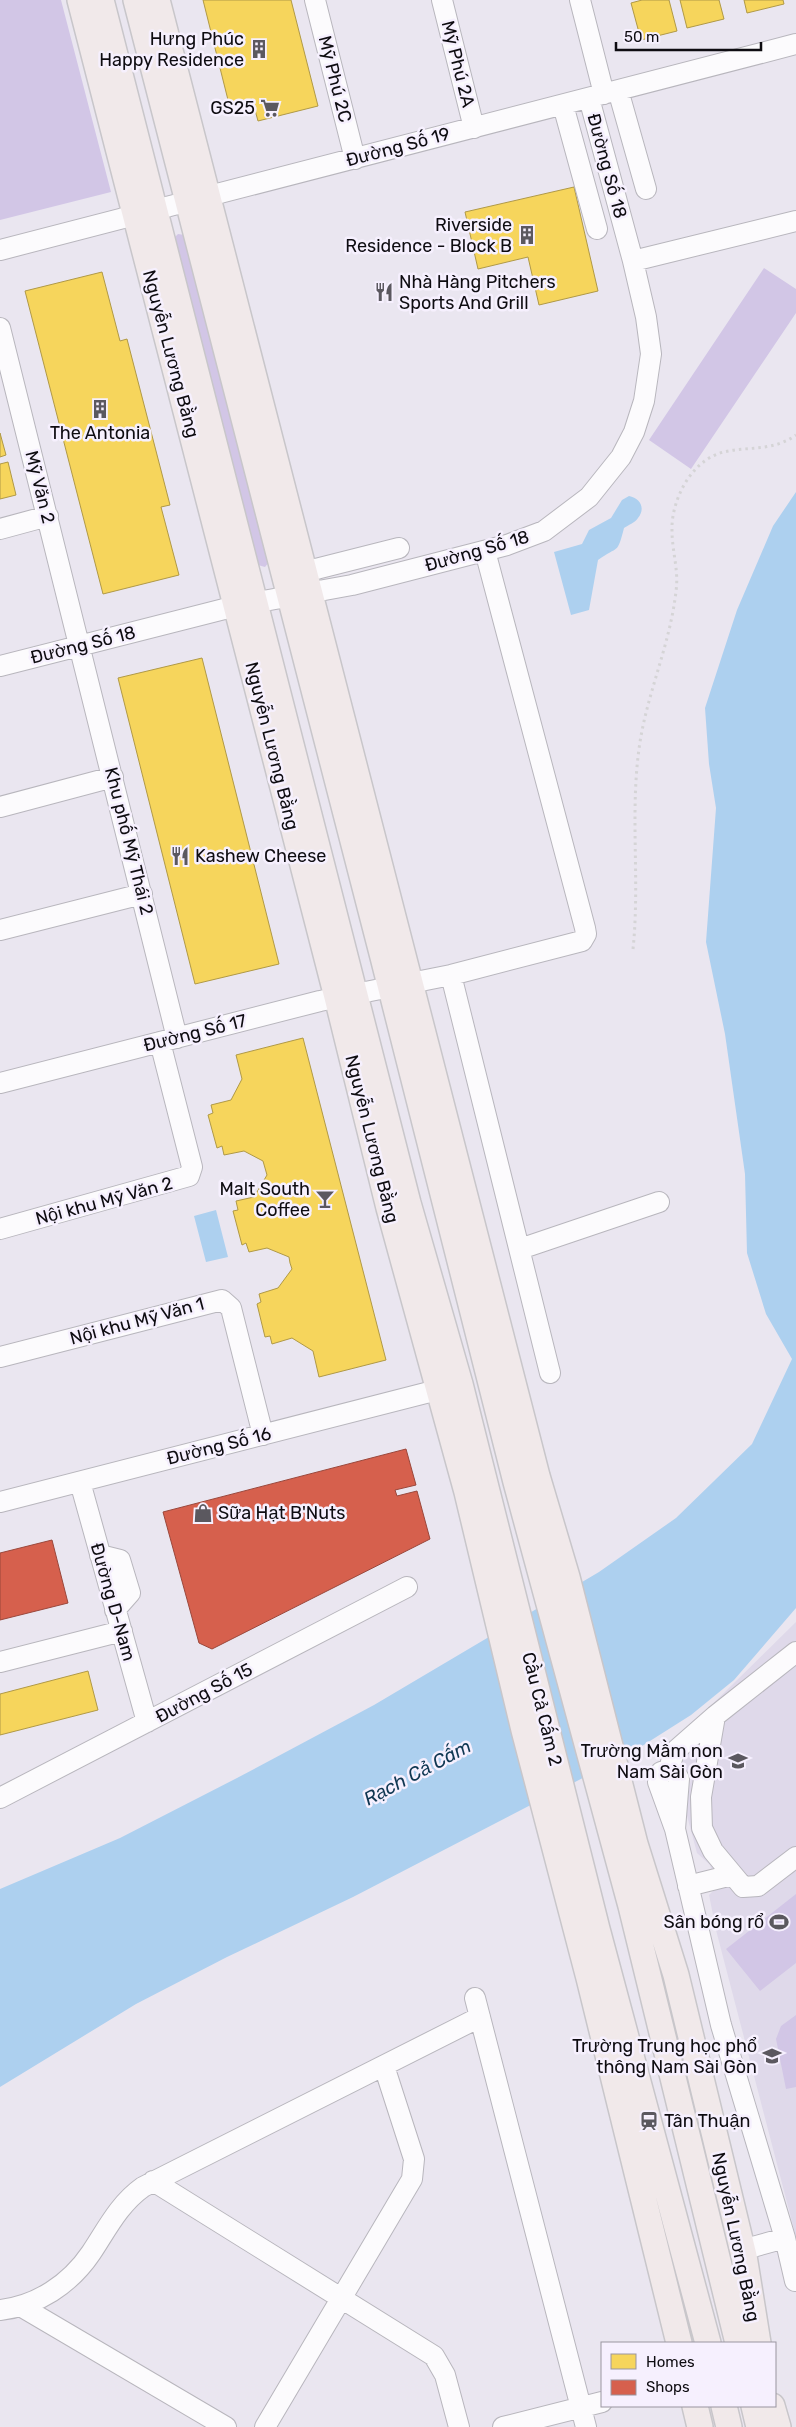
<svg xmlns="http://www.w3.org/2000/svg" width="796" height="2427" font-family="Rubik,sans-serif">
<rect width="100%" height="100%" fill="#eae6f0"/>
<path fill="#dfd9ea" d="M796 1622V2237L716 1930 709 1895 716 1888 710 1865 697 1853 686 1812 691 1777 670 1746Z"/>
<path fill="#d2c6e6" d="M0 0H61L111 192 0 220Z
M178 234 185 235 269 562 265 567 258 565 174 238Z
M764 268 796 289V313L691 469 649 440Z
M796 1894V1963L760 1991 726 1949Z
M796 2015V2087L786 2089 776 2039 781 2026Z"/>
<path fill="#add0ef" d="M796 492V1608L734 1680 691 1715 631 1753 353 1897 227 1957 136 2004 0 2087V1889L120 1838 237 1778 374 1705 599 1572 676 1518 752 1444 792 1359 766 1314 747 1253 745 1174 725 1034 706 942 716 808 709 764 705 708 737 610 773 526Z
M629 496C640 498 646 508 638 518 635 523 628 525 624 528 617 555 619 545 598 560L589 610 571 615 554 552 582 544 589 530 611 518 622 500Z
M216 1210 228 1257 206 1262 194 1216Z"/>
<path fill="#f6d55c" stroke="#b09946" d="M203 0H291L318 106 258 121 252 99 229 104Z
M642 0H669L677 31 641 40 631 3Z
M680 0H719L724 19 687 28Z
M744 0H783L784 4 747 13Z
M574 187 598 291 539 305 528 257 478 269 465 212Z
M102 272 120 341 127 339 170 505 161 507 179 575 103 594 25 291Z
M0 433 6 455 0 457Z
M8 462 16 495 0 499V464Z
M202 658 279 964 195 984 118 678Z
M303 1038 386 1360 319 1377 313 1351 292 1338 272 1344 270 1336 265 1337 257 1304 261 1302 259 1294 278 1288 292 1269 290 1263 289 1257 267 1248 249 1252 246 1243 242 1245 233 1211 238 1210 236 1201 254 1197 267 1175 263 1161 244 1151 224 1155 222 1146 217 1148 208 1115 213 1113 211 1105 231 1100 242 1079 236 1055Z
M88 1671 98 1710 0 1735V1694Z"/>
<path fill="#d6604d" stroke="#9a473b" d="M406 1449 416 1485 395 1490 397 1496 417 1491 430 1539 212 1649 199 1643 163 1512Z
M52 1540 68 1603 0 1620V1553Z"/>
<g fill="none" stroke-linecap="round" stroke-linejoin="round">
<g stroke="#b8b6bd" stroke-width="22">
<path id="minor" d="M315 0 355 159
M442 0 474 128
M580 0 604 94
M618 90 646 189
M563 105 597 229
M0 250 796 44
M633 261 796 221
M0 328 177 1038
M0 529 48 516
M304 572 399 548
M0 666 236 606 352 585 507 545 544 531 589 497 621 457 634 432 644 401 651 354 646 317 633 261 589 98
M0 807 113 777
M0 930 142 894
M451 975 550 1373
M0 1083 320 1001 451 975 582 941 586 934 585 928 485 551
M0 1229 189 1176 192 1167 160 1042
M520 1249 659 1202
M0 1357 222 1300 231 1308 263 1435
M80 1482 147 1722
M0 1502 453 1386
M100 1555 120 1560 130 1593 115 1610
M796 1652 715 1716 701 1797 702 1828 713 1851 743 1887 758 1886 796 1857
M0 1662 122 1631
M669 1769 674 1752 715 1716
M0 1798 407 1587
M675 1829 679 1779 675 1772 669 1769 661 1772 658 1782 675 1829 721 2025 785 2238 795 2281
M688 1886 732 1875
M475 1998 586 2427
M153 2181 434 2356 445 2375 459 2427
M742 2250 785 2238
M22 2307 226 2427
M0 2310C37 2306 70 2284 91 2253 107 2229 119 2204 143 2187L480 2017
M265 2427 412 2179 414 2159 384 2066
M503 2427 602 2402"/>
</g>
<g stroke="#c8c6ca" stroke-width="28">
<path id="major" d="M80 0 337 997 389 1208 467 1492 524 1730 589 1978 679 2343
M101 0 408 1203 460 1384 597 1929 708 2343
M136 0 383 957 516 1482 631 1906 738 2343
M157 0 537 1476 567 1577 635 1844 676 1975 744 2256 758 2343
M695 2406 700 2427
M724 2406 729 2427
M754 2406 759 2427
M772 2406 778 2427"/>
</g>
<path stroke="#d5d4d6" stroke-width="3" stroke-dasharray="2.5 4" stroke-linecap="butt" d="M633 949C640 882 630 815 639 749 646 695 670 646 676 591 679 571 672 551 672 531 671 508 683 479 701 464 729 439 764 458 796 435"/>
<use href="#minor" stroke="#fcfbfd" stroke-width="20"/>
<use href="#major" stroke="#f1e9ea" stroke-width="25"/>
</g>
<defs>
<g id="building-bare" transform="scale(1.5)"><path d="M-4-6H4V6H1V3H-1V6H-4ZM-2.5-4.3h1.7v1.8h-1.7ZM.8-4.3h1.7v1.8H.8ZM-2.5-1h1.7V.8h-1.7ZM.8-1h1.7V.8H.8Z" fill="#5b585f" stroke="#f6f0fe" stroke-width="2.5" paint-order="stroke"/></g>
<g id="supermarket-bare" transform="scale(1.5)"><path d="M-6-5.5h2.5l.6 2H6L4.5 2H-2.5L-4.4-4H-6ZM-1.5 3.2a1.3 1.3 0 1 0 .1 0ZM3 3.2a1.3 1.3 0 1 0 .1 0Z" fill="#5b585f" stroke="#f6f0fe" stroke-width="2.5" paint-order="stroke"/></g>
<g id="restaurant-bare" transform="scale(1.5)"><path d="M-5-6h1v4h1v-4h1v4h1v-4h1v5L-1.5 .5V6h-2V.5L-5-1ZM5-6V6H3V1.5H1.5Q1.5-4 5-6Z" fill="#5b585f" stroke="#f6f0fe" stroke-width="2.5" paint-order="stroke"/></g>
<g id="bar-bare" transform="scale(1.5)"><path d="M-6-5H6L.8 .8V4.5H3.5V6h-7V4.5H-.8V.8Z" fill="#5b585f" stroke="#f6f0fe" stroke-width="2.5" paint-order="stroke"/></g>
<g id="shop-bare" transform="scale(1.5)"><path d="M-5-2.5h2.3a2.7 3.5 0 0 1 5.4 0H5L5.5 6h-11ZM-1.5-2.5h3a1.5 2.3 0 0 0-3 0Z" fill="#5b585f" stroke="#f6f0fe" stroke-width="2.5" paint-order="stroke"/></g>
<g id="school-bare" transform="scale(1.5)"><path d="M0-5L7-2L0 1L-7-2ZM-4 1L0 2.5L4 1V4Q0 6-4 4Z" fill="#5b585f" stroke="#f6f0fe" stroke-width="2.5" paint-order="stroke"/></g>
<g id="stadium-bare" transform="scale(1.5)"><path d="M0-5a6.5 5 0 1 0 0 10a6.5 5 0 1 0 0-10ZM-3.5-1.8h7v3.6h-7Z" fill="#5b585f" stroke="#f6f0fe" stroke-width="2.5" paint-order="stroke"/></g>
<g id="station-bare" transform="scale(1.5)"><path d="M-3-6H3Q5-6 5-4V2Q5 4 3 4L4.5 6H3L1.5 4h-3L-3 6H-4.5L-3 4Q-5 4-5 2V-4Q-5-6-3-6ZM-3.5-4v3h7v-3ZM-3.5 1v1.5H-2V1ZM2 1v1.5H3.5V1Z" fill="#5b585f" stroke="#f6f0fe" stroke-width="2.5" paint-order="stroke"/></g>
</defs>
<g fill-rule="evenodd">
<use href="#building-bare" x="259" y="49"/>
<use href="#supermarket-bare" x="270" y="108"/>
<use href="#building-bare" x="527" y="235"/>
<use href="#restaurant-bare" x="384" y="292"/>
<use href="#building-bare" x="100" y="409"/>
<use href="#restaurant-bare" x="180" y="856"/>
<use href="#bar-bare" x="325" y="1199"/>
<use href="#shop-bare" x="203" y="1513"/>
<use href="#school-bare" x="738" y="1761"/>
<use href="#stadium-bare" x="779" y="1922"/>
<use href="#school-bare" x="772" y="2056"/>
<use href="#station-bare" x="649" y="2121"/>
</g>
<g text-anchor="middle" stroke-width="5" stroke-linejoin="round" paint-order="stroke">
<g font-size="18" fill="#0e0c11" stroke="#f6f0fe" text-anchor="end">
<text x="244" y="45">Hưng Phúc<tspan x="244" dy="21">Happy Residence</tspan></text>
<text x="255" y="114">GS25</text>
<text x="512" y="231">Riverside<tspan x="512" dy="21">Residence - Block B</tspan></text>
<text x="399" y="288" text-anchor="start">Nhà Hàng Pitchers<tspan x="399" dy="21">Sports And Grill</tspan></text>
<text x="100" y="439" text-anchor="middle">The Antonia</text>
<text x="195" y="862" text-anchor="start">Kashew Cheese</text>
<text x="310" y="1195">Malt South<tspan x="310" dy="21">Coffee</tspan></text>
<text x="218" y="1519" text-anchor="start">Sữa Hạt B'Nuts</text>
<text x="723" y="1757">Trường Mầm non<tspan x="723" dy="21">Nam Sài Gòn</tspan></text>
<text x="764" y="1928">Sân bóng rổ</text>
<text x="757" y="2052">Trường Trung học phổ<tspan x="757" dy="21">thông Nam Sài Gòn</tspan></text>
<text x="664" y="2127" text-anchor="start">Tân Thuận</text>
</g>
<g font-size="18" fill="#0e0c11" stroke="#f6f0fe">
<text transform="translate(458 64) rotate(76)" y="6">Mỹ Phú 2A</text>
<text transform="translate(335 79) rotate(76)" y="6">Mỹ Phú 2C</text>
<text transform="translate(398 147) rotate(-15)" y="6">Đường Số 19</text>
<text transform="translate(607 166) rotate(75)" y="6">Đường Số 18</text>
<text transform="translate(171 354) rotate(75)" y="6">Nguyễn Lương Bằng</text>
<text transform="translate(40 487) rotate(76)" y="6">Mỹ Văn 2</text>
<text transform="translate(477 551) rotate(-16)" y="6">Đường Số 18</text>
<text transform="translate(83 645) rotate(-14)" y="6">Đường Số 18</text>
<text transform="translate(272 746) rotate(76)" y="6">Nguyễn Lương Bằng</text>
<text transform="translate(129 841) rotate(76)" y="6">Khu phố Mỹ Thái 2</text>
<text transform="translate(195 1033) rotate(-14)" y="6">Đường Số 17</text>
<text transform="translate(372 1139) rotate(76)" y="6">Nguyễn Lương Bằng</text>
<text transform="translate(104 1201) rotate(-15)" y="6">Nội khu Mỹ Văn 2</text>
<text transform="translate(137 1321) rotate(-15)" y="6">Nội khu Mỹ Văn 1</text>
<text transform="translate(219 1446) rotate(-14)" y="6">Đường Số 16</text>
<text transform="translate(113 1602) rotate(74)" y="6">Đường D-Nam</text>
<text transform="translate(204 1693) rotate(-28)" y="6">Đường Số 15</text>
<text transform="translate(542 1709) rotate(76)" y="6">Cầu Cả Cấm 2</text>
<text transform="translate(736 2237) rotate(78)" y="6">Nguyễn Lương Bằng</text>
</g>
<g font-size="19" font-style="italic" fill="#0f3752" stroke="#f6f0fe">
<text transform="translate(417 1772) rotate(-28)" y="7">Rạch Cả Cấm</text>
</g>
</g>
<rect x="601" y="2342" width="175" height="65" fill="#f6f0fe" stroke="#99959f"/>
<rect x="611" y="2354" width="25" height="15" fill="#f6d55c" stroke="#99959f"/>
<text x="646" y="2367" font-size="15" fill="#0e0c11">Homes</text>
<rect x="611" y="2380" width="25" height="15" fill="#d6604d" stroke="#99959f"/>
<text x="646" y="2392" font-size="15" fill="#0e0c11">Shops</text>
<path d="M616 42v8h145v-8" fill="none" stroke="#0e0c11" stroke-width="2.5"/>
<text x="624" y="42" font-size="15" fill="#0e0c11" stroke="#f6f0fe" stroke-width="4" paint-order="stroke">50 m</text>
</svg>
